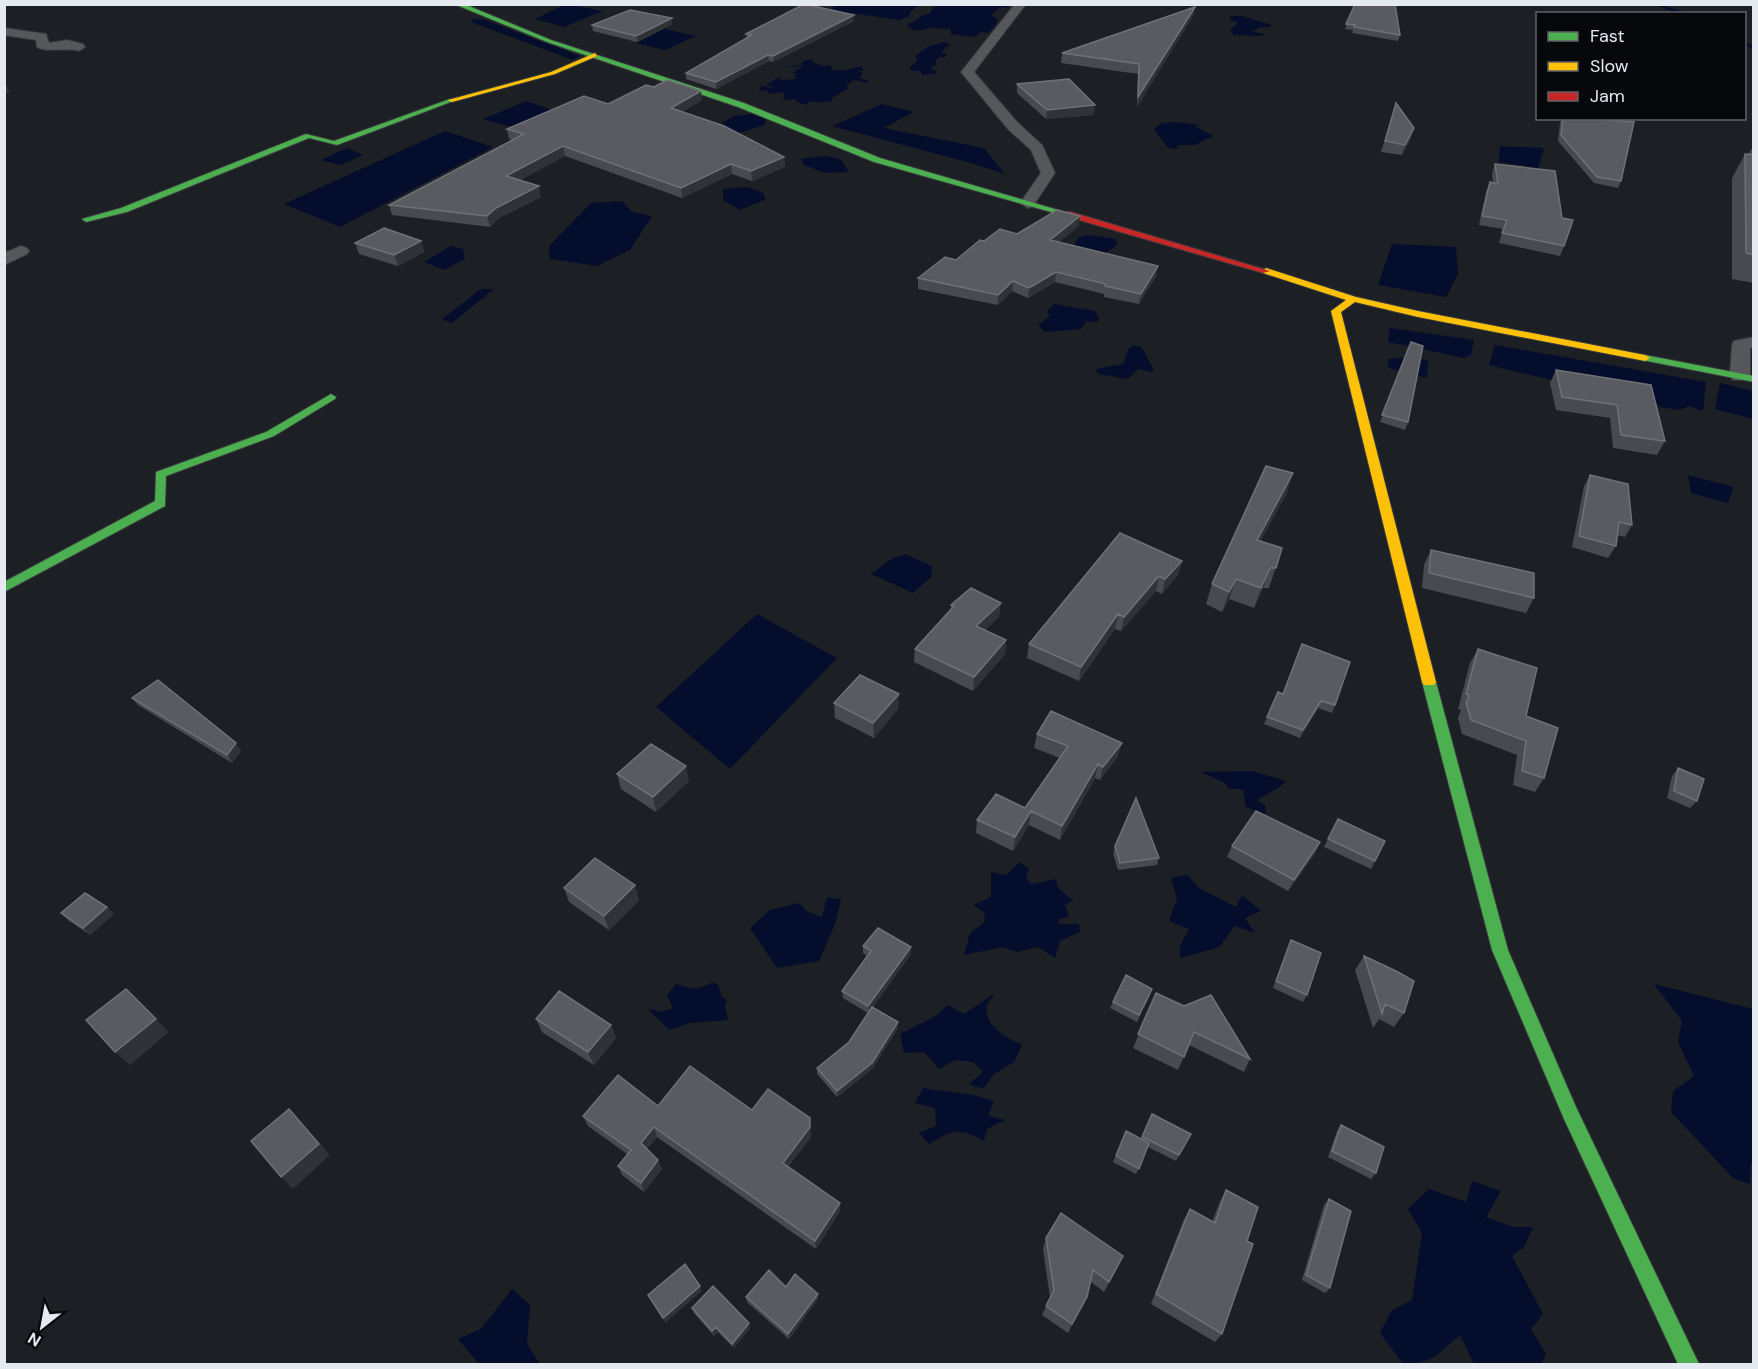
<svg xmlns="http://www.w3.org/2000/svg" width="1758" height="1369" font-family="'DM Sans',sans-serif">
<rect width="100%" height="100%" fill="#1c1f24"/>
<path fill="#050d2d" d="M566 4 603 11 564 27 535 19Z
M943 4H1011V5L1009 7 999 8 991 15 997 19V23L989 33 981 32 975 37 951 34 950 29C945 29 939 28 934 28 922 28 917 35 907 25L919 19 920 16 929 14 934 7Z
M836 5H919L910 12V16L899 20 830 10Z
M1231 16H1243L1271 25 1270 27H1260L1252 32 1264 34 1262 36 1234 35 1230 30 1238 23 1230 20Z
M473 19 485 20 580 56 573 60 471 22Z
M665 29 696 36 665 50 636 43Z
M944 42 952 45 947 46 941 53 947 54 945 57H939L935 61 937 64 932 67V70H937V73L923 75 920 71H913L909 68 917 61 916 56 927 47Z
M807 60H813L814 63 820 64 819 66 830 65 833 70 843 71 862 66V69L867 70 858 71 863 73 859 78 868 81V83L853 80 846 86 849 88 832 98V101L818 103 810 101 806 105 795 101 798 99 782 100 785 99 783 96 785 94 783 92 768 94 767 90 759 91 762 86 772 88 773 87 766 85 779 77 782 80 796 79 795 73H791L805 66 779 67 802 65 801 63Z
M527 101 563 114 523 130 483 119Z
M882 104 914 112 883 128 984 148 1005 174 971 163 832 126Z
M752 114 765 119V125L739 133 721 123 735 116Z
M1173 122 1201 125 1195 126 1213 136 1195 145H1178L1177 149 1168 148 1154 129 1162 123Z
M445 131 493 147 340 227 284 204Z
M1500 146 1544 148 1538 168 1499 162Z
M347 148 363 155 341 165 321 160Z
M824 156 840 159 849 172 825 173 804 165 801 159Z
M748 187 763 193 766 199 740 210 723 200V189Z
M622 201 632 212 652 216 630 250 597 266 550 259 549 246 591 203Z
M1086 235 1116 239 1117 245 1101 256 1071 249 1079 237Z
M1392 244 1456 247 1458 274 1446 297 1378 285Z
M451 246 463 249 465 259 444 270 424 262Z
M481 289H494L452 323 442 319Z
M1054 304 1095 311 1099 319 1097 322 1087 321 1081 329 1045 332 1038 325 1050 316 1047 311Z
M1390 328 1474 340 1471 355 1464 358 1388 342Z
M1134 345 1142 348 1154 370 1151 372 1138 369 1128 379 1098 374 1096 369 1123 364 1129 348Z
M1495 345 1706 382 1703 411 1689 406 1680 410 1659 407 1653 397 1568 384 1489 365Z
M1407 357 1428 360 1427 378 1388 368V359Z
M1720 383 1753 391V419L1715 409Z
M1688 475 1734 487 1728 503 1691 493Z
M905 554 932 566 931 577 913 593 871 574 893 558Z
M757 614 837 658 730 769 656 707Z
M1252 771 1286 781C1278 790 1266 793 1257 801L1266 806 1265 814 1246 807 1243 790 1228 788 1225 783 1201 772Z
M1020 862 1029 869 1026 878 1031 884 1056 879 1058 888 1073 901 1065 904 1069 917 1058 919 1059 924H1079L1080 932 1060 941 1055 958 1038 947 1017 952 1003 947 964 955 970 933 985 922 984 912 973 905 991 897V872L1006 875Z
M1187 875 1199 888 1236 907 1242 895 1261 911 1245 918 1255 933 1234 926 1220 947 1180 958V946L1189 929 1169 921 1177 899 1171 878Z
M827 897 841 899 835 924 819 961 777 968 750 928 770 910 799 903 808 912 822 917Z
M713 982 718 985 722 997 727 1000 725 1006 728 1020 690 1023 669 1030 648 1009 662 1012 673 1008 667 995 676 984C691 989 699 990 713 982Z
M1654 984 1753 1009 1754 1163H1751L1750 1184 1734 1179 1671 1112 1673 1091 1694 1076 1678 1042 1682 1021Z
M995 993C993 997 988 1002 987 1006 983 1026 1008 1038 1022 1045L1014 1062 994 1074 983 1089 969 1084 983 1072 973 1062 955 1060 939 1069 924 1052 904 1053 900 1034 936 1016 948 1005 964 1014Z
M923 1088 973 1095 994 1101 988 1116 1005 1120 987 1129 984 1141C961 1127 950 1130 929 1144L919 1133 936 1126 935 1108 915 1103Z
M1472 1181 1501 1191 1486 1217 1512 1227H1533L1524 1247 1512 1256 1543 1314 1531 1329 1546 1354 1541 1364H1474L1460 1335C1440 1352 1431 1365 1403 1364L1380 1333 1392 1310 1412 1300 1422 1233 1408 1209 1429 1189 1466 1202Z
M512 1289 530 1305 527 1344 540 1364H479L458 1339 481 1329Z"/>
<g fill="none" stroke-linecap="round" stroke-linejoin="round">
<path fill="#050d2d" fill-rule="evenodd" d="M1660 4 1685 13 1686 14H1679L1653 4Z
M1744 42 1754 46V49L1744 45Z"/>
<g stroke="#383a3e" stroke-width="2">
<path id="street" d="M1015 4H1026L974 72 1018 123 1042 145 1055 173 1033 206 1028 208 1020 203 1041 173 1031 150 1008 129 961 72Z
M4 28 46 34 49 43 67 40 83 44 85 47 79 51C66 47 45 53 37 47L36 40 4 35Z
M21 246 27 248 29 251 27 254 4 265V253Z
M1754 337V348H1750V376L1747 380H1733L1730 376 1732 345 1734 341Z"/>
</g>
<g stroke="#383a3e" stroke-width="2">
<path id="fast" d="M454 4H464L551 40 744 103 880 158 1072 214 1065 216 874 162 738 107 547 42Z
M450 99 456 100 337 145 309 138 127 212 86 222 82 219 121 208 306 134 334 141Z
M1645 355 1754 376V382L1642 360V356Z
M331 394 336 397 335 399 274 436 166 476 165 506 4 592V582L155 501 156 472 266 432Z
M1429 677 1436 682 1508 950 1576 1107 1699 1364H1678L1564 1119 1492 950 1422 682Z"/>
</g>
<g stroke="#383a3e" stroke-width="2">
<path id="slow" d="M595 53 597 56 555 74 452 102 448 100 551 72Z
M1266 268 1356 297 1418 311 1645 355 1650 358 1645 361 1418 317 1355 302 1341 312 1436 682 1434 685H1424L1422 682 1331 311 1346 300 1263 273 1262 271Z"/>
</g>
<g stroke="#383a3e" stroke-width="2">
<path id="jam" d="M1065 212H1071L1270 271 1263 273 1065 216Z"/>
</g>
<use href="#street" fill="#55575b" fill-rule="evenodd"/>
<use href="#fast" fill="#4caf50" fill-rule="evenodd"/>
<use href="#slow" fill="#ffc107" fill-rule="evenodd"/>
<use href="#jam" fill="#c62828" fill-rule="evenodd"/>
</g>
<path fill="#484a4f" d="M1355 4 1400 35 1398 41 1352 33 1353 30 1345 29Z
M1195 7 1193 16 1137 107 1138 74 1061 63 1062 53Z
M854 21 773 62 769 61 716 89 686 79V73L746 39V34Z
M672 24 637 42 593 31 592 25Z
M1017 84 1094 115 1046 119 1017 93Z
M702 100 682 112 784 157 785 167 752 181 732 174 682 198 565 156 520 180 541 197 499 218 490 227 392 215 389 205 513 140 509 139 507 129 608 104Z
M1396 103 1411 138 1402 155 1381 152Z
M1562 118H1586L1621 181 1618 188 1594 183 1558 141 1560 123Z
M1754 145V283L1732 279V178L1745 154 1748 155Z
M1495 164 1564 246 1560 256 1499 243 1503 229 1479 225 1486 191 1490 182 1493 183 1492 173Z
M1079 226 1059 242 1158 266 1156 276 1139 304 1104 297V294L1055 282 1028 298 1012 291 998 305 918 289V278L956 260 984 241 1017 234Z
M421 241 424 252 398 266 359 254 355 243Z
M1411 342 1408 422 1405 430 1380 422Z
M1556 370 1651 385 1665 441 1657 455 1613 448 1610 418 1556 410 1550 383Z
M1590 475 1632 525 1625 537 1617 535 1616 546 1608 558 1572 547 1584 486Z
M1287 493 1260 541 1282 548 1269 588H1263L1254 608 1229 599 1222 612 1206 604 1212 584Z
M1431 550 1534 598 1526 613 1422 588 1424 565Z
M1182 561 1178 575 1162 594 1156 591 1121 631 1115 629 1079 681 1027 658 1029 644Z
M951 605 999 617 985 630 1006 640 1005 654 973 691 914 662 915 649 951 610Z
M1302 644 1335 705 1332 713 1318 708 1300 738 1264 724 1267 717 1283 694Z
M1478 649 1526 716 1544 778 1535 792 1513 785 1517 755 1462 734 1458 718 1461 710 1458 709 1470 663Z
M132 698 241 751 232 763 138 705Z
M834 703 898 709 874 738 835 718Z
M1037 734 1118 756 1100 780 1095 778 1060 840 1029 825 1013 851 976 833 977 820 1025 808 1060 758 1034 748Z
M1678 768 1697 801 1690 808 1667 798 1672 776Z
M617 774 689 781 656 812 621 789Z
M1338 819 1375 861 1371 869 1324 847Z
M1320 842 1315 854 1288 891 1227 857 1232 846Z
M1115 846 1159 858 1157 865 1118 870 1113 854Z
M564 888 639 900 609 930 569 902Z
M107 907 114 914 90 935 68 920 61 913Z
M1291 940 1307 995 1303 1002 1273 988 1288 947Z
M863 946 911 954 873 1007 898 1028 872 1069 837 1097 817 1074V1068L849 1042 868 1013 843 998 842 991 867 956 863 953Z
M1364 956 1404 1013 1394 1027 1379 1019 1373 1028 1355 970Z
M1156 993 1250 1059 1244 1072 1189 1045 1178 1070 1133 1048Z
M1150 995 1137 1022 1110 1008 1113 1002Z
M536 1019 611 1025 616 1038 594 1065 542 1032Z
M658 1106 752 1110 810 1118 811 1137 788 1167 840 1211 816 1249 657 1137 647 1149 662 1169 644 1192 622 1175 618 1166 627 1154 588 1126 583 1116Z
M1152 1114 1191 1134 1176 1161 1148 1147 1136 1174 1113 1162 1126 1131 1141 1139Z
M1341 1125 1376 1173 1371 1179 1328 1157 1337 1131Z
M1226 1190 1247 1241 1222 1334 1215 1342 1151 1304 1184 1219 1190 1209 1212 1222 1220 1201Z
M1329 1199 1330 1288 1325 1293 1302 1280 1324 1205Z
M1046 1238 1123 1256 1104 1292 1091 1282 1082 1307 1068 1333 1042 1315 1050 1298 1043 1249Z
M818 1294V1299L789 1339 747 1302 746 1297Z
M692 1308 750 1328 734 1348 718 1332 714 1336 694 1313Z"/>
<path fill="#2f3237" d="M1195 7 1193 16 1137 107 1138 97Z
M854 15V21L773 62V56Z
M672 18V24L637 42 636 36Z
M768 55 769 61 716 89V82Z
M4 81 10 92 4 94Z
M701 91 702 100 672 118 671 108Z
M1095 105 1094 115 1046 119 1047 110Z
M1414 128 1411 138 1402 155 1405 145Z
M563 146 565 156 509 186 506 176Z
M784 157 785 167 752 181 751 171Z
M731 164 732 174 682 198 681 188Z
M539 186 541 197 499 218 490 227 487 216 496 208Z
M1080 216 1079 226 1049 250 1050 240Z
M421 241 424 252 398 266 394 255Z
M1158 266 1156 276 1139 304 1141 294Z
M1056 272 1055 282 1028 298 1029 288Z
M1013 281 1012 291 998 305V295Z
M1293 473 1287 493 1250 560 1257 540Z
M1182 561 1178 575 1162 594 1165 579Z
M1270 568 1263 588 1254 608 1261 588Z
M1159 576 1156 591 1121 631 1124 617Z
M1236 579 1229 599 1222 612 1229 592Z
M1001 603 999 617 975 640 976 626Z
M1118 614 1115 629 1079 681 1081 667Z
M1006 640 1005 654 973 691 974 677Z
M899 694 898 709 874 738 873 723Z
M1321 701 1318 708 1300 738 1303 730Z
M236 743 241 751 232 763 227 755Z
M1122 743 1118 756 1100 780 1103 767Z
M1098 764 1095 778 1060 840 1062 826Z
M686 766 689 781 656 812 653 797Z
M1031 811 1029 825 1013 851 1015 837Z
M1320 842 1315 854 1288 891 1294 880Z
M635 885 639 900 609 930 604 916Z
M107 907 114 914 90 935 83 928Z
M911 947V954L869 1013 868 1006Z
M156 1019 169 1032 130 1065 115 1052Z
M898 1022V1028L872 1069 837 1097V1091Z
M611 1025 616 1038 594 1065 588 1052Z
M289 1109 330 1155 293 1189 281 1177Z
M810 1118 811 1137 784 1172 783 1163Z
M654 1127 657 1137 644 1152 641 1143Z
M658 1160 662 1169 644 1192 641 1183Z
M840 1203V1211L816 1249 815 1241Z
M700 1286 702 1291 665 1323 663 1318Z
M818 1294V1299L789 1339 788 1334Z
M1087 1297 1082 1307 1068 1333 1072 1324Z
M749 1323 750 1328 734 1348 732 1344Z
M716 1327 718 1332 714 1336 712 1331Z"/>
<path fill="#595b60" stroke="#6f7177" stroke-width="1.5" d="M804 4 854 15 773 56 768 55 716 82 686 73 752 35 746 34Z
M1355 4H1395L1400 35 1354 27 1355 25 1346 24Z
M1195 7 1138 97 1139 64 1062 53Z
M630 10 672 18 636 36 592 25Z
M1069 79 1095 105 1047 110 1017 84Z
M667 80 701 91 671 108 724 126 784 157 751 171 731 164 681 188 563 146 506 176 539 186 496 208 487 216 389 205 524 134 507 129 584 96 608 104 646 85 654 87Z
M1396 103 1414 128 1405 145 1385 141Z
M1563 118H1586L1634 122 1621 181 1597 177 1561 135Z
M1745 154 1754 155V255L1746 253Z
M1495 164 1555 171 1562 218 1573 220 1564 246 1502 233 1507 220 1482 216 1490 182 1498 184Z
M1057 210 1080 216 1050 240 1158 266 1141 294 1105 286 1106 284 1056 272 1029 288 1013 281 998 295 918 278 945 257 956 260 980 240 984 241 1000 229 1017 234Z
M384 228 421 241 394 255 355 243Z
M1411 342 1423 346 1408 422 1382 415Z
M1556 370 1651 385 1665 441 1621 435 1617 405 1562 397Z
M1266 466 1293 473 1257 540 1282 548 1276 568H1270L1261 588 1236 579 1229 592 1212 584Z
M1590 475 1628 484 1632 525 1619 522 1616 546 1579 536Z
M1120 533 1182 561 1165 579 1159 576 1124 617 1118 614 1081 667 1029 644Z
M1431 550 1534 573V598L1429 573Z
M971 588 1001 603 976 626 1006 640 974 677 915 649 954 606 951 605Z
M1302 644 1350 662 1335 705 1321 701 1303 730 1267 717 1278 692 1283 694Z
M1478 649 1537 668 1526 716 1558 728 1544 778 1522 771 1526 741 1471 720 1466 703 1469 695 1466 694Z
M860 675 899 694 873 723 834 703Z
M158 680 236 743 227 755 132 698Z
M1051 711 1122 743 1103 767 1098 764 1062 826 1031 811 1015 837 977 820 996 794 1025 808 1068 746 1037 734Z
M651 744 686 766 653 797 617 774Z
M1678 768 1704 779 1697 801 1674 791Z
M1136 798 1159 858 1120 863 1115 846Z
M1256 811 1320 842 1294 880 1232 846Z
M1338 819 1385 841 1375 861 1328 839Z
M595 858 635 885 604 916 564 888Z
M85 893 107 907 83 928 61 913Z
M878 928 911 947 868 1006 842 991 871 951 863 946Z
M1291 940 1321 953 1307 995 1276 981Z
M1364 956 1396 971 1414 981 1404 1013 1385 1004 1382 1014Z
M1126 975 1152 989 1139 1015 1113 1002Z
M126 989 156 1019 115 1052 86 1020Z
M559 991 611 1025 588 1052 536 1019Z
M1156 993 1184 1006 1211 995 1250 1059 1194 1032 1184 1057 1138 1034Z
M872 1007 898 1022 872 1063 837 1091 817 1068 849 1042Z
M690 1066 752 1110 768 1089 810 1118V1127L783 1163 840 1203 815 1241 654 1127 641 1143 658 1160 641 1183 618 1166 631 1150 583 1116 618 1075 658 1106Z
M289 1109 319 1144 281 1177 251 1141Z
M1152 1114 1191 1134 1179 1155 1142 1137Z
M1341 1125 1384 1147 1376 1173 1332 1151Z
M1126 1131 1149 1143 1139 1169 1116 1156Z
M1226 1190 1258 1207 1247 1241 1253 1244 1222 1334 1156 1294 1190 1209 1215 1223Z
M1329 1199 1351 1211 1330 1288 1306 1275Z
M1061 1213 1123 1256 1109 1282 1093 1270 1087 1297 1072 1324 1046 1306 1054 1290 1046 1238Z
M685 1264 700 1286 663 1318 648 1295Z
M769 1270 786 1287 795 1274 818 1294 788 1334 746 1297Z
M713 1286 749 1323 732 1344 716 1327 712 1331 692 1308Z"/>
<rect width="1758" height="1369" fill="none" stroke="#e5e9f0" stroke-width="12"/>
<rect x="1536" y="12" width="210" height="108" fill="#06080c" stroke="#5f6267" stroke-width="1.5"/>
<rect x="1548" y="32" width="30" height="9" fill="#4caf50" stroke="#5f6267" stroke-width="1.5"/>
<text x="1590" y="42" font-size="18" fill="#e5e9f0">Fast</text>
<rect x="1548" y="62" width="30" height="9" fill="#ffc107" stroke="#5f6267" stroke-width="1.5"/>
<text x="1590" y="72" font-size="18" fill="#e5e9f0">Slow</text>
<rect x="1548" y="92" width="30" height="9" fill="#c62828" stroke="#5f6267" stroke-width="1.5"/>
<text x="1590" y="102" font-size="18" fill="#e5e9f0">Jam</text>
<g transform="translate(42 1327) rotate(211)" stroke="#06080c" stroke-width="4.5" paint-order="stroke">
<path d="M0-4.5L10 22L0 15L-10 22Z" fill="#e5e9f0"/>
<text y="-9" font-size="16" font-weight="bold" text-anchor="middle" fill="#e5e9f0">N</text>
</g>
</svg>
